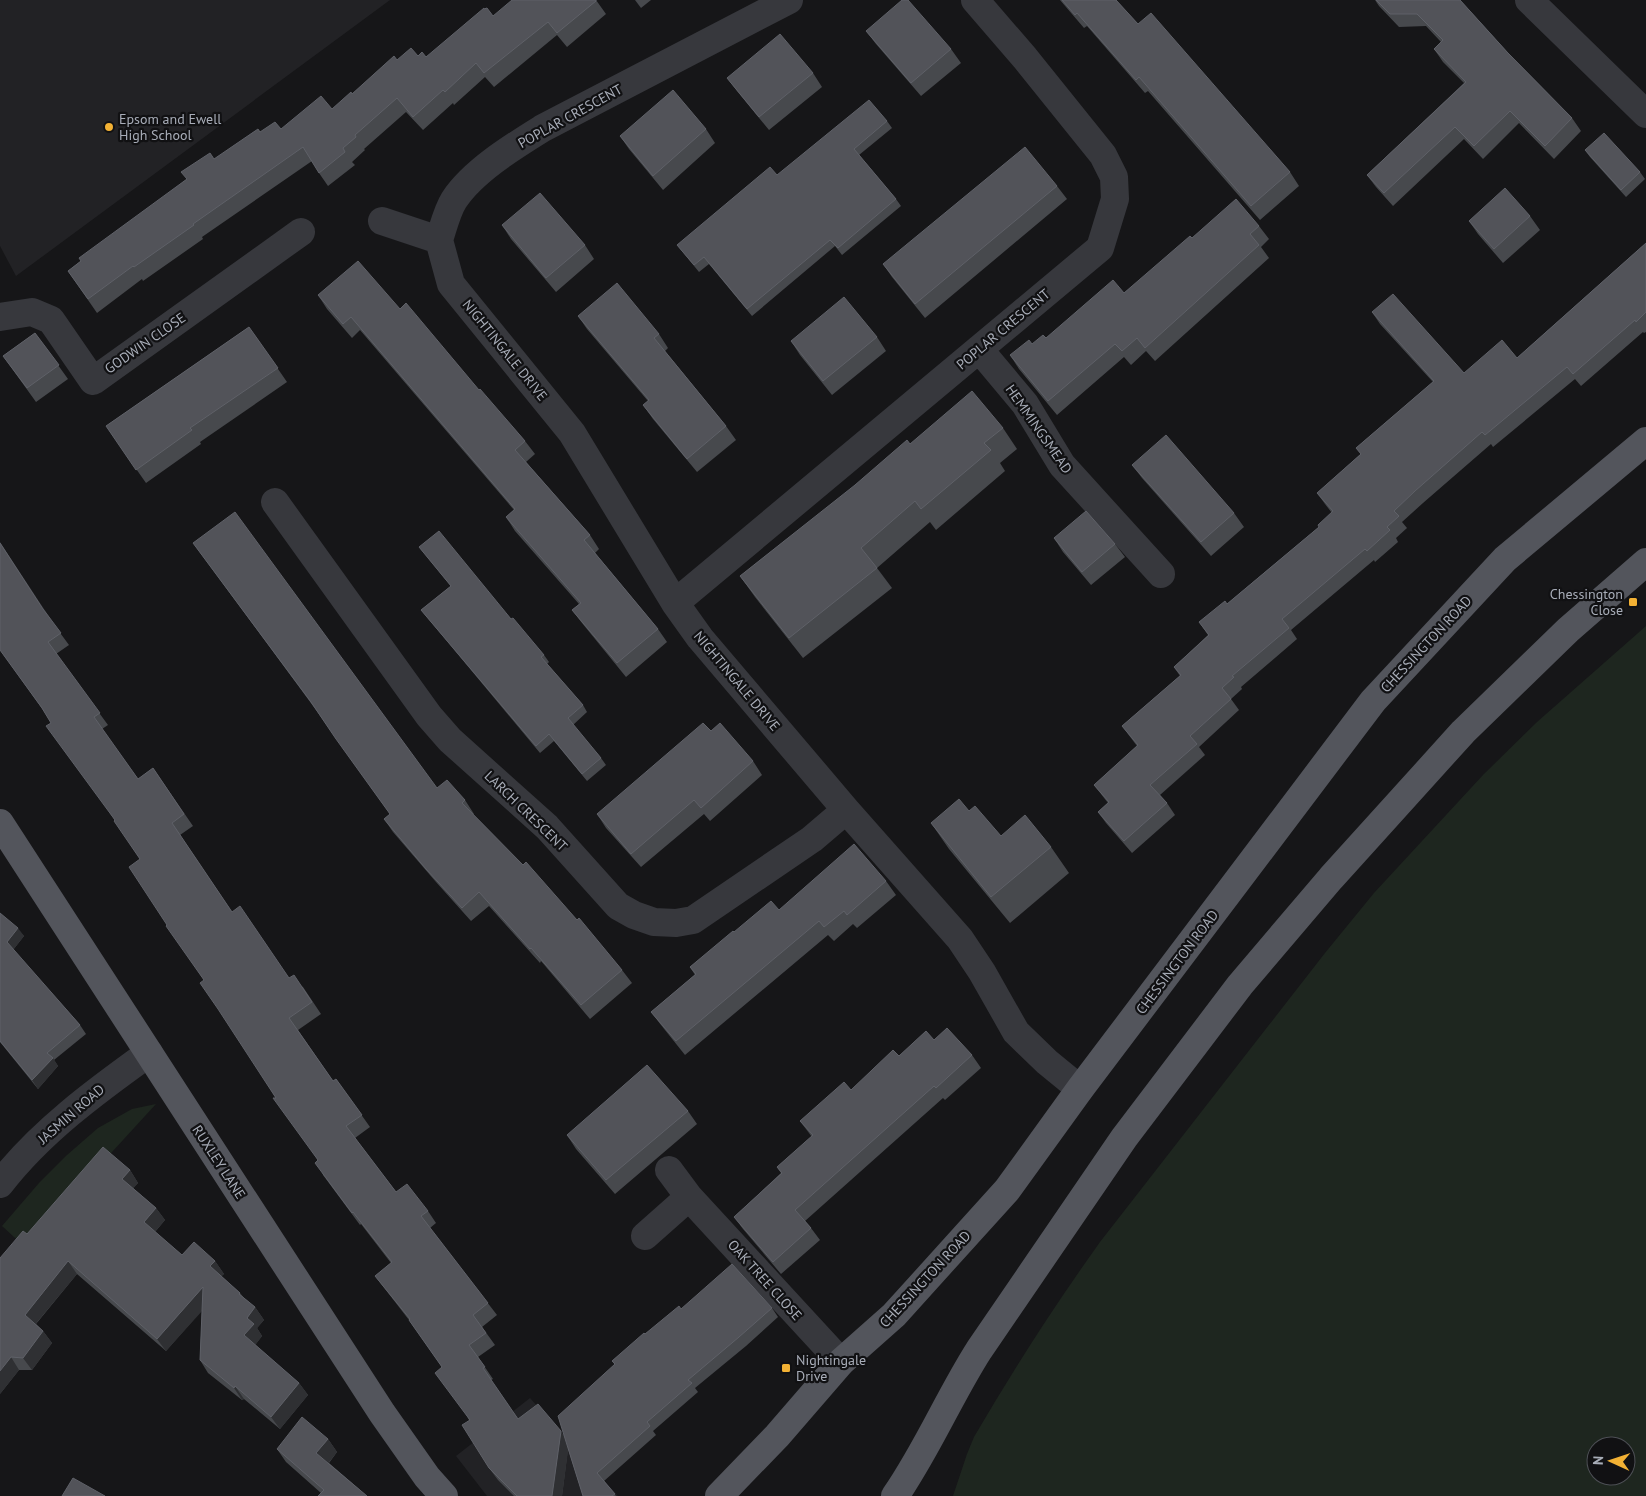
<svg xmlns="http://www.w3.org/2000/svg" width="1646" height="1496" font-family="'PT Sans',sans-serif">
<rect width="100%" height="100%" fill="#161618"/>
<path fill="#222225" d="M0 0H390L16 276 0 246Z
M530 1398 618 1496H487L456 1456Z"/>
<path fill="#1e261f" fill-rule="evenodd" d="M1646 626V1496H953L967 1454 974 1437C1013 1370 1055 1305 1100 1242L1325 953 1374 893 1483 775 1537 722ZM1596 1446H1626V1476H1596Z
M156 1104 25 1247 2 1226 39 1183 67 1155 98 1128 132 1109Z"/>
<g fill="none" stroke-linecap="round" stroke-linejoin="round">
<path stroke="#37383d" stroke-width="28" d="M1529 0 1646 114
M382 221 439 240
M439 240 451 284 572 433 675 603 700 638 846 810 960 939 982 972 1016 1032 1047 1062 1080 1089
M439 240C443 228 447 211 454 200 473 171 514 146 543 128L789 0
M0 317 32 312 51 320 93 381 301 232
M979 349 1025 404 1062 465 1161 574
M275 502 429 716 450 740 547 827 618 906 634 915 654 922 676 923 693 920 812 839 846 810
M675 603 1100 248 1115 199 1114 177 1103 155 1025 58 975 0
M669 1170 689 1197 841 1362
M0 1184C40 1132 96 1091 149 1053
M645 1236 689 1197"/>
<path stroke="#53555c" stroke-width="28" d="M0 823 382 1413 427 1477 444 1496
M719 1496 777 1436 841 1362 894 1315 1007 1190 1080 1089 1373 701 1505 559 1646 441
M895 1496C927 1450 949 1397 979 1350L1124 1138 1240 985 1331 878 1463 732 1568 630 1646 562"/>
</g>
<path fill="#47494d" d="M596 0 606 14 567 47 557 35 494 87 485 77 454 105 453 103 423 130 406 112 364 149 365 150 352 162 355 165 328 186 319 173 312 161 202 237 203 239 143 281 142 279 97 313 68 271 187 179 214 159 260 132 281 129 332 109 397 60 418 56 426 57 493 16Z
M635 0H651L641 8Z
M1060 0H1116L1138 24 1290 172 1299 186 1260 220 1148 91 1145 93 1087 26 1084 28Z
M1375 0H1460L1508 53 1572 118 1581 131 1554 159 1519 123 1483 159 1464 139 1393 206 1376 187 1367 175 1464 83 1443 62 1434 49 1441 42 1426 26 1399 27 1379 6Z
M866 31 951 49 961 63 921 96 876 44Z
M813 73 822 87 769 130 737 91 727 78Z
M887 121 892 128 859 155 896 199 901 206 842 255 835 246 752 316 709 264 699 272 677 245 777 175Z
M706 129 715 143 663 190 629 149 620 136Z
M1585 150 1640 172 1645 179 1626 197 1590 157Z
M1057 186 1067 199 925 318 892 277 883 264Z
M1530 216 1540 230 1503 263 1478 234 1469 221Z
M502 225 585 245 594 259 556 292 511 239Z
M1259 226 1269 239 1261 247 1269 258 1155 361 1146 351 1131 365 1124 357 1057 415 1019 369 1010 355 1046 338 1124 293 1192 238Z
M1646 243V332L1644 333 1643 332 1581 386 1575 379 1493 447 1491 444 1423 503 1402 522 1407 528 1396 538 1398 542 1375 562 1374 560 1291 630 1297 639 1241 687 1242 689 1231 699 1239 710 1199 747 1205 755 1160 795 1167 803 1175 815 1132 853 1106 823 1098 812 1108 803 1094 785 1137 746 1122 726 1180 676 1174 667 1208 635 1199 622 1227 604 1319 527 1332 513 1325 504 1317 493 1361 454 1356 448 1433 382 1380 324 1372 312 1464 373 1517 358Z
M318 295 400 309 479 390 525 441 535 454 526 462 590 535 599 549 595 553 658 629 667 642 626 677 582 623 572 610 579 604 515 531 506 517 514 510 360 330 352 338 327 309Z
M578 316 659 334 668 348 665 351 726 426 736 440 697 472 653 419 643 405 648 401 587 329Z
M249 327 287 382 200 442 201 444 146 483 106 426Z
M35 333 68 379 36 402 3 356Z
M877 337 886 351 832 395 800 355 791 341Z
M1003 428 1017 449 1000 463 1005 471 936 530 930 522 877 568 892 588 803 658 755 597 740 576 910 444Z
M1132 465 1234 513 1244 527 1211 556 1142 478Z
M1054 538 1115 544 1125 557 1091 585 1063 552Z
M0 542 47 615 69 645 56 654 108 725 102 729 138 779 153 768 193 826 180 835 232 912 289 978 303 987 321 1014 298 1030 333 1081 336 1079 370 1127 355 1138 396 1192 428 1211 436 1223 430 1228 497 1315 482 1327 495 1345 478 1357 493 1379 491 1380 518 1419 564 1435 615 1365 612 1361 645 1334 681 1309 772 1308 778 1317 746 1346 695 1388 698 1392 653 1431 656 1435 604 1481 616 1496H583L568 1449 562 1496H514L498 1480 489 1468 469 1420 442 1367 409 1320 375 1276 391 1263 361 1224 360 1225 323 1175 318 1160 276 1098 204 980 167 925 140 859 43 710 0 650Z
M193 543 437 788 465 800 474 814 473 815 577 920 622 970 632 983 590 1019 541 961 540 963 489 906 471 921 436 882 393 832 384 819 390 814 316 710Z
M419 547 511 619 544 655 549 662 547 664 583 705 587 712 573 725 601 758 606 765 587 781 554 741 540 753 426 616 421 610 451 586Z
M711 731 753 761 762 775 710 821 704 814 641 867 606 828 597 814Z
M969 811 1001 836 1051 847 1069 873 1010 923 949 849 931 823Z
M886 881 896 895 857 928 853 924 834 941 828 935 685 1055 661 1025 651 1012 695 975 690 967 734 932 779 910Z
M0 913 24 936 13 950 80 1025 86 1034 54 1060 58 1066 38 1089 0 1042Z
M934 1040 972 1055 981 1068 945 1100 943 1098 805 1221 811 1228 820 1240 781 1274 743 1229 734 1217 781 1173 777 1167 812 1137 800 1121 851 1090 899 1056Z
M688 1111 697 1124 615 1194 576 1149 567 1135Z
M130 1170 138 1183 133 1188 156 1208 165 1220 155 1232 182 1255 215 1261 224 1274 221 1276 240 1293 244 1298 255 1307 264 1320 257 1328 262 1336 255 1345 299 1383 308 1395 280 1429 244 1399 242 1400 208 1373 200 1360 202 1310 166 1351 77 1274 36 1324 43 1331 52 1343 32 1370H19L0 1394 27 1234Z
M328 1439 337 1452 329 1463 367 1496 321 1493 286 1462 277 1449Z"/>
<path fill="#2f3033" d="M0 542 52 621 43 609Z
M18 928 24 936 13 950 7 942Z
M53 1058 58 1066 38 1089 32 1080Z
M130 1170 138 1183 131 1191 122 1179Z
M156 1208 165 1220 153 1234 144 1222Z
M68 1261 77 1274 33 1327 25 1315Z
M215 1261 224 1274 219 1279 210 1266Z
M203 1287 212 1300 166 1351 157 1339Z
M255 1307 264 1320 257 1328 262 1336 253 1348 244 1335 247 1318Z
M43 1331 52 1343 32 1370 23 1358Z
M11 1357 19 1370 0 1394V1371Z
M299 1383 308 1395 280 1429 271 1417Z
M235 1386 244 1399 242 1400 234 1388Z
M561 1431 569 1443 562 1496H552Z
M328 1439 337 1452 326 1466 316 1453Z"/>
<path fill="#525359" stroke="#5f6168" d="M512 0H596V1L557 33 548 22 484 73 476 63 445 92 443 90 413 117 397 98 355 135 356 137 343 148 345 152 319 173 303 147 193 224 194 225 134 267 133 266 88 299 68 271 81 261 79 258 187 179 181 172 210 153 214 159 258 129 260 132 275 122 281 129 321 96 332 109 351 92 352 94 394 56 397 60 411 48 418 56 422 52 426 57 484 8V9L487 8 493 16Z
M902 0H908L951 49 911 83 866 31Z
M1062 0H1116L1138 24 1151 13 1290 172 1251 206 1139 77 1136 80 1077 13 1075 15Z
M1376 0H1460L1508 53 1572 118 1545 146 1510 111 1474 146 1455 127 1384 193 1367 175 1466 82 1434 49 1443 40 1417 14H1390Z
M780 34 813 73 759 117 727 78Z
M673 90 706 129 653 176 620 136Z
M869 100 887 121 854 149 896 199 838 248 830 240 747 309 704 257 694 265 677 245 770 167 777 175Z
M1604 133 1640 172 1621 190 1585 150Z
M1025 147 1057 186 915 304 883 264Z
M1505 188 1530 216 1494 249 1469 221Z
M540 193 585 245 546 278 502 225Z
M1236 199 1259 226 1250 234 1259 245 1145 348 1137 338 1122 351 1115 344 1048 401 1010 355 1029 340 1032 344 1043 335 1046 338 1113 280 1124 293 1190 236 1192 238Z
M1646 243V312L1636 322 1635 320 1573 374 1567 367 1485 435 1482 432 1415 491 1394 511 1399 516 1387 527 1390 530 1367 551 1365 549 1282 619 1289 628 1232 676 1234 677 1222 688 1231 699 1190 736 1197 744 1150 785 1167 803 1124 841 1098 812 1109 802 1094 785 1138 745 1122 726 1181 675 1174 667 1209 635 1199 622 1225 601 1227 604 1319 527 1318 525 1333 511 1317 493 1361 454 1356 448 1434 381 1372 312 1393 294 1464 373 1502 340 1517 358Z
M358 261 400 309 406 303 479 390 480 389 525 441 515 450 590 535 584 540 658 629 617 663 572 610 581 603 506 517 515 509 351 317 343 324 318 295Z
M617 283 659 334 654 338 726 426 687 459 643 405 649 400 578 316Z
M844 297 877 337 823 381 791 341Z
M249 327 278 368 190 428 192 430 136 470 106 426Z
M35 333 59 365 27 388 3 356Z
M972 391 1003 428 984 443 991 450 921 509 915 501 861 548 877 568 789 638 740 576 855 485 907 440 910 444Z
M1166 435 1234 513 1201 542 1132 465Z
M1086 511 1115 544 1082 572 1054 538Z
M235 512 437 788 447 780 465 800 462 803 523 865 526 862 577 920 579 918 622 970 581 1005 531 948 530 949 479 892 462 908 426 869 384 819 390 814 336 739 311 702 193 543Z
M439 531 511 619 513 618 544 655 541 657 583 705 568 718 601 758 582 774 549 734 536 746 421 610 451 586 419 547Z
M0 543 43 609 61 633 48 642 100 713 94 717 138 779 153 768 184 814 172 823 232 912 240 906 289 978 294 975 312 1002 289 1018 333 1081 336 1079 362 1115 346 1126 396 1192 407 1184 428 1211 421 1216 488 1303 473 1315 486 1333 469 1345 485 1367 483 1368 518 1419 538 1404 561 1431 552 1496H517L489 1468 462 1425 470 1420 435 1373 442 1367 409 1320 410 1319 375 1276 392 1262 353 1212 352 1213 315 1163 318 1160 273 1098H276L218 1009 200 983 204 980 166 926 167 925 129 867 140 859 114 821 115 820 46 726 51 723 42 708 0 650Z
M703 723 711 731 720 723 753 761 701 808 694 800 631 854 597 814Z
M959 799 969 811 975 806 1001 836 1025 815 1051 847 991 897 931 823Z
M854 844 886 881 847 915 844 911 824 927 819 921 676 1041 651 1012 696 974 690 967 733 931 734 932 771 901 779 910Z
M0 913 18 928 7 942 80 1025 47 1053 53 1058 32 1080 0 1041Z
M947 1028 972 1055 936 1088 934 1086 795 1210 811 1228 773 1262 734 1217 782 1173 777 1167 813 1135 800 1121 844 1082 851 1090 893 1050 899 1056 926 1031 934 1040Z
M647 1065 688 1111 606 1180 567 1135Z
M103 1147 130 1170 122 1179 156 1208 144 1222 182 1255 194 1242 215 1261 210 1266 240 1293 239 1294 255 1307 247 1318 254 1324 244 1335 299 1383 271 1417 235 1386 234 1388 200 1360 203 1287 157 1339 68 1261 25 1315 43 1331 23 1358 11 1357 0 1371V1258L23 1231 27 1234Z
M732 1264 772 1308 739 1337 688 1380 692 1383 647 1422 650 1426 597 1473 615 1494 612 1496H583L558 1416 615 1364 612 1361 644 1333 645 1334 679 1306 681 1309Z
M302 1417 328 1439 316 1453 367 1496H318L324 1490 277 1449Z
M73 1478 105 1496H62Z"/>
<g fill="#f2b134" stroke="#111113" stroke-width="2">
<circle cx="109" cy="127" r="5"/>
<rect x="1628" y="597" width="10" height="10" rx="2.5"/>
<rect x="781" y="1363" width="10" height="10" rx="2.5"/>
</g>
<g text-anchor="middle" stroke-width="4.5" stroke-linejoin="round" paint-order="stroke">
<g font-size="14" fill="#a8adb8" stroke="#111113">
<text transform="translate(570 116) rotate(-29)" y="5">POPLAR CRESCENT</text>
<text transform="translate(1003 329) rotate(-40)" y="5">POPLAR CRESCENT</text>
<text transform="translate(145 343) rotate(-35)" y="5">GODWIN CLOSE</text>
<text transform="translate(505 350) rotate(51)" y="5">NIGHTINGALE DRIVE</text>
<text transform="translate(1039 429) rotate(55)" y="5">HEMMINGSMEAD</text>
<text transform="translate(1426 644) rotate(-47)" y="5">CHESSINGTON ROAD</text>
<text transform="translate(737 681) rotate(50)" y="5">NIGHTINGALE DRIVE</text>
<text transform="translate(526 811) rotate(44)" y="5">LARCH CRESCENT</text>
<text transform="translate(1177 962) rotate(-53)" y="5">CHESSINGTON ROAD</text>
<text transform="translate(71 1114) rotate(-41)" y="5">JASMIN ROAD</text>
<text transform="translate(219 1162) rotate(57)" y="5">RUXLEY LANE</text>
<text transform="translate(925 1279) rotate(-47)" y="5">CHESSINGTON ROAD</text>
<text transform="translate(765 1280) rotate(48)" y="5">OAK TREE CLOSE</text>
</g>
<g font-size="14" fill="#a8adb8" stroke="#111113" text-anchor="start">
<text x="119" y="124">Epsom and Ewell<tspan x="119" dy="16">High School</tspan></text>
<text x="1623" y="599" text-anchor="end">Chessington<tspan x="1623" dy="16">Close</tspan></text>
<text x="796" y="1365">Nightingale<tspan x="796" dy="16">Drive</tspan></text>
</g>
</g>
<g transform="translate(1611 1461) rotate(273)"><circle r="24" fill="#111113" stroke="#4d4f55"/>
<path d="M0-4L9 19L0 12L-9 19Z" fill="#f2b134"/>
<text y="-8" font-size="14" font-weight="bold" text-anchor="middle" fill="#a8adb8">N</text>
</g>
</svg>
